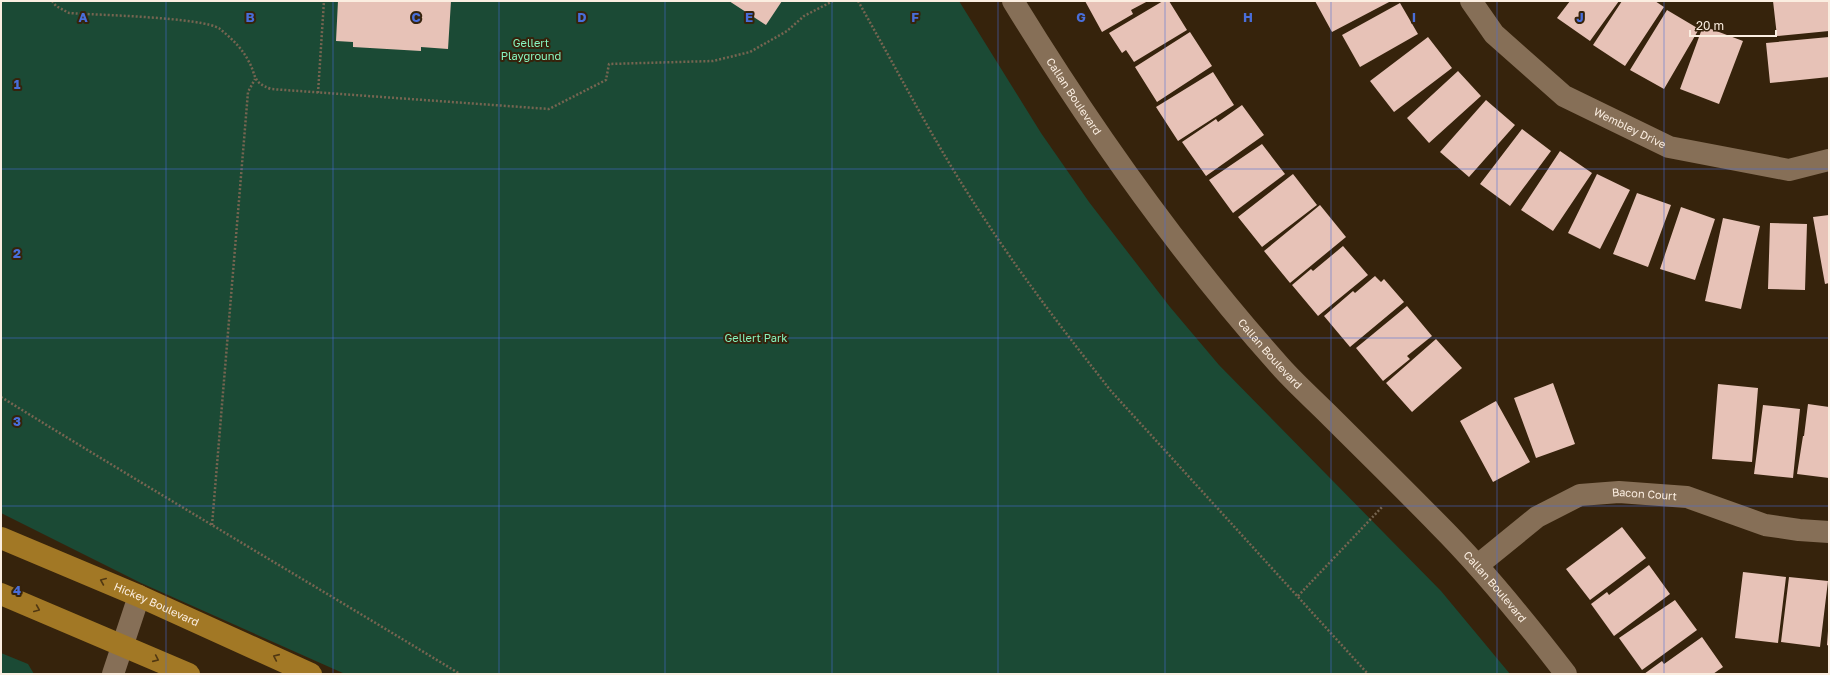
<svg xmlns="http://www.w3.org/2000/svg" width="1830" height="675" font-family="'Golos Text',sans-serif">
<rect width="100%" height="100%" fill="#36230c"/>
<path fill="#1b4a35" d="M1 1H959L1041 133 1089 202 1170 307 1219 365 1441 591 1510 674H345L141 583 1 513Z
M1 653 28 664 34 674H1Z"/>
<path fill="#e7c2b7" d="M338 1H451L448 49 421 47V51L353 47V42L336 41Z
M729 1H782L766 25Z
M1085 1H1148L1131 10 1133 14 1102 32Z
M1163 1H1169L1187 30 1134 62 1126 50 1122 53 1109 33Z
M1315 1H1391L1332 32Z
M1570 1H1619L1590 41 1557 18Z
M1622 1H1655L1664 7 1625 66 1593 45Z
M1773 1H1829V31L1777 36Z
M1400 3 1418 34 1360 67 1342 35Z
M1667 10 1699 29 1664 89 1630 70Z
M1703 26 1743 41 1719 104 1680 89Z
M1190 32 1212 66 1157 102 1135 67Z
M1428 37 1452 68 1394 112 1370 81Z
M1829 37V77L1770 83 1766 43Z
M1458 71 1481 96 1429 143 1407 118Z
M1213 72 1234 105 1178 141 1156 107Z
M1486 100 1515 125 1469 177 1440 152Z
M1242 105 1264 135 1206 176 1182 142 1216 119 1218 122Z
M1522 129 1551 151 1510 206 1480 184Z
M1262 144 1285 174 1233 213 1209 180Z
M1560 151 1592 173 1553 231 1521 210Z
M1293 174 1317 205 1262 247 1238 217Z
M1597 174 1630 190 1600 249 1568 233Z
M1637 193 1671 205 1648 267 1613 254Z
M1320 205 1346 237 1290 283 1264 251Z
M1681 207 1715 219 1695 280 1660 269Z
M1829 215V283L1825 284 1813 217Z
M1723 218 1760 226 1741 309 1705 301Z
M1770 223 1807 224 1805 290 1768 289Z
M1343 246 1368 275 1318 316 1292 285 1311 269 1313 271Z
M1375 276 1381 282 1384 279 1404 302 1350 347 1324 316 1353 291 1355 293Z
M1407 306 1432 336 1407 356 1410 359 1383 381 1356 348Z
M1436 339 1462 368 1412 412 1386 383Z
M1553 383 1575 444 1536 458 1514 398Z
M1718 384 1758 388 1752 462 1712 459Z
M1496 401 1530 462 1493 482 1460 421Z
M1808 404 1829 407V478L1797 474 1803 436H1804Z
M1763 405 1800 409 1793 478 1754 474Z
M1622 527 1646 558 1590 600 1566 569Z
M1649 565 1670 594 1614 636 1591 604 1607 592 1609 595Z
M1743 572 1786 577 1778 643 1735 638Z
M1789 577 1828 581 1820 647 1781 642Z
M1675 600 1697 630 1642 670 1619 638Z
M1828 631H1829V646L1827 645Z
M1702 637 1723 667 1713 674H1644L1662 661 1664 664Z"/>
<g fill="none" stroke-linecap="round" stroke-linejoin="round">
<path stroke="#766551" stroke-width="2.5" stroke-dasharray="2 2" stroke-linecap="butt" d="M52 1 56 6 69 13C94 15 204 17 220 29 231 38 241 47 248 60 257 75 251 82 271 89L549 109 606 80 609 64 713 61 750 52 787 31 804 16 833 1
M858 1C899 73 938 150 984 218 1023 278 1067 335 1111 391L1368 674
M318 93 324 1
M1 397C153 491 307 581 460 674
M212 525 248 92 255 79
M1298 596 1383 506"/>
<g stroke="#866f57" stroke-width="22">
<path id="s1" d="M1013 1C1092 130 1179 253 1280 366 1295 383 1313 399 1329 415 1366 452 1402 487 1438 524 1485 571 1526 622 1566 674"/>
<path id="s2" d="M1471 1 1494 34 1564 96 1669 147 1789 170 1829 160"/>
<path id="s3" d="M1478 565 1537 517 1580 495 1619 492 1687 497 1765 525 1799 530 1829 532"/>
<path d="M113 674 139 596"/>
</g>
<g stroke="#a27825" stroke-width="22">
<path id="s4" d="M1 538 139 596 311 674"/>
<path d="M1 594 189 674"/>
</g>
</g>
<defs><path id="oneway-chevron" d="M-2-3.5L2.5 0L-2 3.5" fill="none" stroke-width="1.6" stroke-linecap="round" stroke-linejoin="round"/></defs>
<g stroke="#513812">
<use href="#oneway-chevron" transform="translate(103 581) rotate(-157)"/>
<use href="#oneway-chevron" transform="translate(37 609) rotate(23)"/>
<use href="#oneway-chevron" transform="translate(276 657) rotate(-156)"/>
<use href="#oneway-chevron" transform="translate(156 659) rotate(24)"/>
</g>
<path fill="none" stroke="#496eda" stroke-width="1" stroke-opacity="0.55" d="M166 1V674M333 1V674M499 1V674M665 1V674M832 1V674M998 1V674M1165 1V674M1331 1V674M1497 1V674M1664 1V674M1 169H1829M1 338H1829M1 506H1829"/>
<g text-anchor="middle" stroke-width="4" stroke-linejoin="round" paint-order="stroke">
<g font-size="11" fill="#87f4bf" stroke="#36230c">
<text x="531" y="47">Gellert<tspan x="531" dy="13">Playground</tspan></text>
<text x="756" y="342">Gellert Park</text>
</g>
<g font-size="11" fill="#fbeee1" stroke="#36230c">
<text dy="4" stroke="none"><textPath href="#s1" startOffset="113">Callan Boulevard</textPath></text>
<text dy="4" stroke="none"><textPath href="#s2" startOffset="207">Wembley Drive</textPath></text>
<text dy="4" stroke="none"><textPath href="#s1" startOffset="437">Callan Boulevard</textPath></text>
<text dy="4" stroke="none"><textPath href="#s3" startOffset="189">Bacon Court</textPath></text>
<text dy="4" stroke="none"><textPath href="#s1" startOffset="761">Callan Boulevard</textPath></text>
<text dy="4" stroke="none"><textPath href="#s4" startOffset="169">Hickey Boulevard</textPath></text>
</g>
</g>
<g font-size="13" text-anchor="middle" font-weight="bold" fill="#496eda" stroke="#36230c" stroke-width="4" stroke-linejoin="round" paint-order="stroke">
<text x="83" y="22">A</text>
<text x="250" y="22">B</text>
<text x="416" y="22">C</text>
<text x="582" y="22">D</text>
<text x="749" y="22">E</text>
<text x="915" y="22">F</text>
<text x="1081" y="22">G</text>
<text x="1248" y="22">H</text>
<text x="1414" y="22">I</text>
<text x="1580" y="22">J</text>
<text x="17" y="89">1</text>
<text x="17" y="258">2</text>
<text x="17" y="426">3</text>
<text x="17" y="595">4</text>
</g>
<rect width="1830" height="675" fill="none" stroke="#fbeee1" stroke-width="4"/>
<path d="M1690 30v6h86v-6" fill="none" stroke="#fbeee1" stroke-width="2"/>
<text x="1696" y="30" font-size="12" fill="#fbeee1" stroke="#36230c" stroke-width="3" paint-order="stroke">20 m</text>
</svg>
